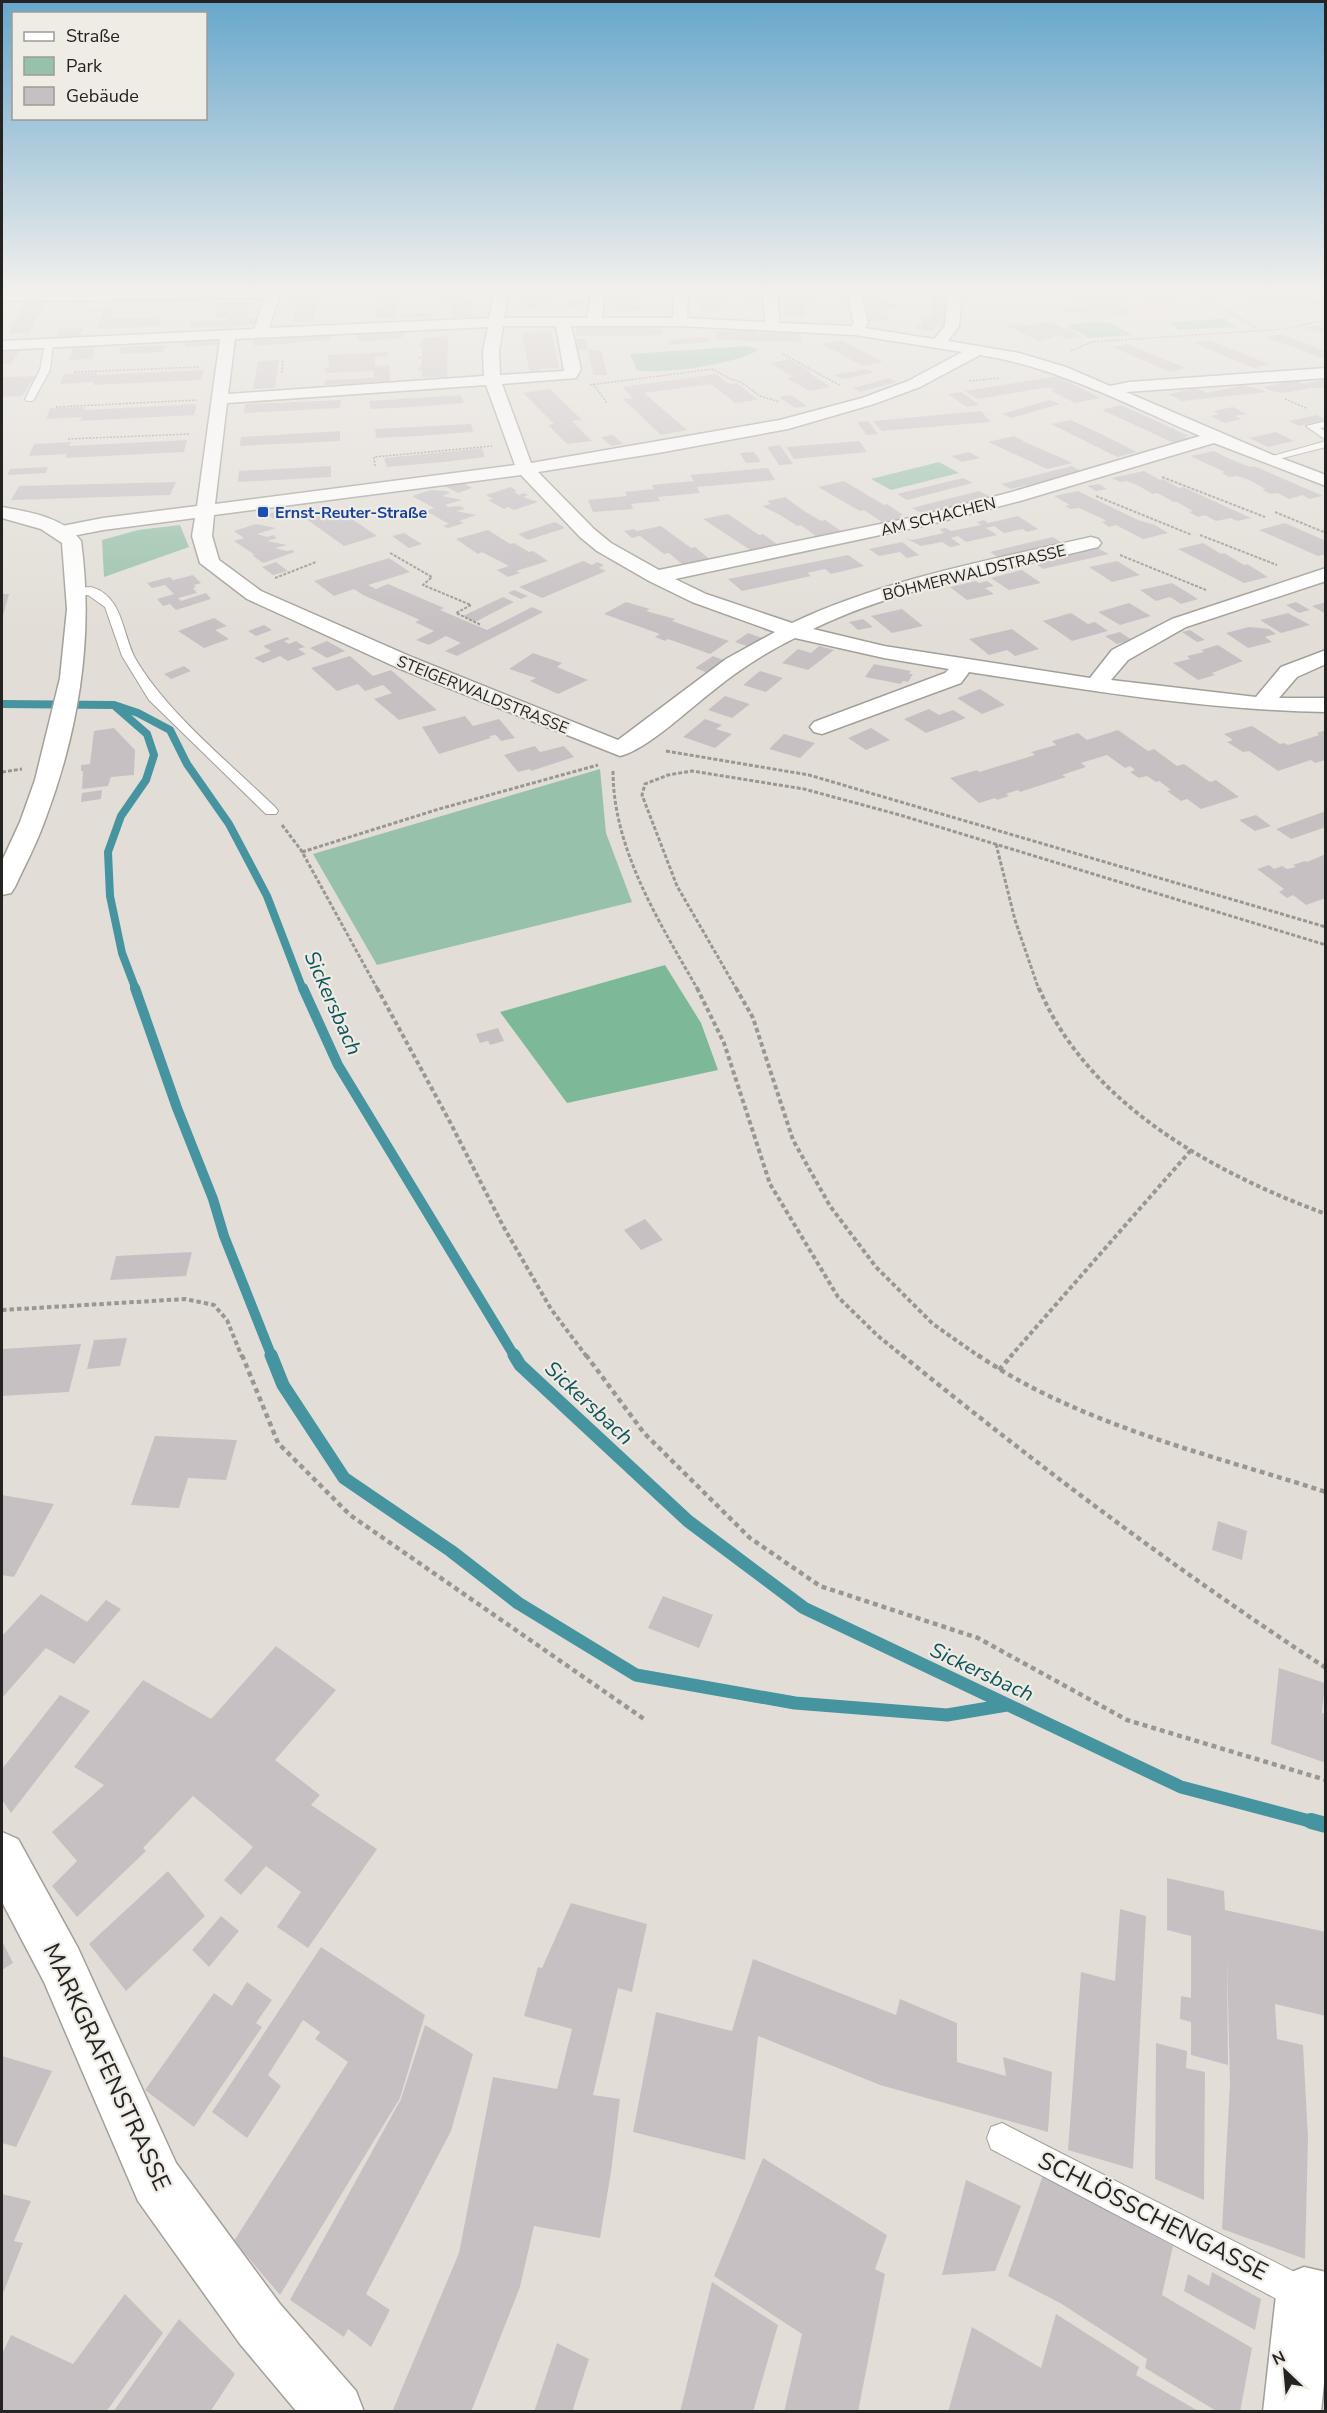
<svg xmlns="http://www.w3.org/2000/svg" width="1327" height="2413" font-family="'Nunito Sans',sans-serif">
<rect width="100%" height="100%" fill="#e2ded7"/>
<path fill="#e5cdd7" d="M962 292H1182L1193 312 1160 315 1043 314V311L965 310Z"/>
<path fill="#98c1aa" d="M1223 319 1236 327 1179 330 1170 322Z
M1087 322 1112 323 1131 335 1090 338 1066 326Z
M748 346 758 350C737 364 662 375 637 370L630 354Z
M939 462 959 473 891 490 871 479Z
M180 525 189 547 104 577 102 540 138 530Z
M600 769 606 833 632 902 377 965 313 854Z"/>
<path fill="#7db999" d="M665 965 701 1023 718 1070 567 1103 500 1012Z"/>
<g fill="none" stroke-linecap="round" stroke-linejoin="round">
<path stroke="#45949f" stroke-width="8" d="M2 704 114 705 138 713 170 730 187 764 229 824 267 896 303 990
M116 707 147 734 154 755 146 780 121 816 108 852 110 896 122 953 136 990"/>
<path stroke="#45949f" stroke-width="10" d="M135 988 177 1108 213 1199 224 1236 272 1357
M303 988 338 1065 515 1357"/>
<path stroke="#45949f" stroke-width="13" d="M271 1355 283 1385 344 1478 451 1551 518 1603 636 1675 795 1703 947 1715 1007 1705
M514 1355 520 1365 688 1521 804 1608 1181 1787 1317 1823"/>
<path stroke="#45949f" stroke-width="16" d="M1311 1821 1326 1825"/>
</g>
<path fill="#c7c0c3" d="M292 292H313L312 298 318 297 314 321 292 322 297 298H291Z
M378 292H398L397 318H376Z
M444 292H463V301H473L472 317H450L452 302H443Z
M525 292H546L545 295H552L551 297H544V300H551V303H543L542 309H521Z
M612 292H634L633 306H644V310L609 309Z
M705 292H723V299H719L718 311H700L701 299H705Z
M744 292H759V300H744Z
M788 292H808L810 304H804L806 316H785L784 304H790Z
M864 292H884L888 304H897L898 307 885 310 889 321H869L865 310H869Z
M932 292H946L944 327 934 326 933 331 916 329V325L921 326 922 316H931Z
M1074 292 1118 293 1130 314 1068 313 1065 306H1081Z
M1144 293H1164L1173 306H1164L1161 301H1149Z
M570 300H584L582 308H569Z
M247 301 248 318H255V324L222 328V326L190 328V322L228 320V317L215 318V313L218 311H214L215 306 218 305V303Z
M25 303H46L29 333H8Z
M115 308 110 319 162 317 159 326 97 329 104 311 87 312 89 309Z
M433 313 432 317 402 318V314Z
M1049 321 1082 336 1067 339 1057 335 1040 341 1006 326 1021 323 1027 326Z
M1326 323V335L1305 328Z
M660 326 663 335 617 336H577L576 328Z
M83 328 79 337 56 338 60 329Z
M756 330V333L799 332 802 342 717 340 715 331Z
M377 331 403 332 402 338 358 342 356 332Z
M551 332 559 368 540 369 541 374H530L522 333Z
M331 333V340L253 346 254 339Z
M1281 334 1326 351V360L1266 337Z
M448 336 447 377H422V370H418L422 364V359H418V356H422V346H419V343H423V338Z
M706 337 709 342 670 345 667 340Z
M218 339 217 345 185 347 186 341Z
M575 339H586L588 350H577Z
M842 340 866 353 883 362 863 366 822 344Z
M1209 340 1269 364 1254 368 1194 343Z
M1128 344 1156 356 1186 368 1170 372 1112 347Z
M96 345 92 359 69 360 74 346Z
M165 345 163 352 119 354 121 347Z
M21 348 11 364H2V349Z
M588 350H601L607 375H593Z
M388 352V356L375 357V366L389 365 390 382 324 385 325 380 374 378V371L325 373V368H329L328 355Z
M790 359 812 373H809L831 387 809 391 787 378 792 377 770 363Z
M279 360 275 388 253 389 258 361Z
M866 369 874 373 842 379 834 375Z
M204 370 201 380 93 385 94 382 60 384 64 374 97 372 96 375Z
M717 374 729 384 737 383 758 400 735 403 711 384 644 393 687 430 661 435 623 399 633 398 622 387Z
M36 376 22 396 2 397V377Z
M1058 376 1100 398 1075 403 1051 391 1055 390 1049 387 978 399 965 391Z
M889 378 897 382 860 392 853 388Z
M1326 379V388H1310L1285 393 1275 392 1263 387 1294 380 1303 384Z
M1244 385 1267 392 1182 401 1168 394 1197 388 1207 393Z
M550 389 582 420 572 421 592 441 567 444 548 425 554 424 523 393Z
M961 392 980 405 967 407 948 394Z
M461 395 464 403 411 407 371 409 369 401Z
M791 395 807 406 795 408 779 397Z
M341 400 340 408 244 413 245 404Z
M1049 400 1060 404 1012 418 1002 414Z
M197 404 194 415 80 421 82 417 46 419 50 408 85 407 84 410Z
M1121 405 1189 436 1184 437 1191 440 1176 444 1102 410Z
M1233 407 1247 414 1235 416 1241 419 1225 423 1211 416 1219 414 1213 411Z
M981 411 991 422 882 431 873 421Z
M1317 415 1326 420 1299 426 1289 421Z
M1071 420 1103 435 1137 452 1117 457 1051 424Z
M868 421 878 434 867 435 857 422Z
M471 424 473 432 418 436 376 438 375 429Z
M340 431V441L240 446 241 437Z
M1276 432 1294 441 1268 447 1249 438Z
M613 435 623 444 611 446 601 437Z
M1014 436 1027 443 1073 463 1047 469 988 442Z
M187 440 184 452 65 458 67 454 29 456 34 444 71 442 69 446Z
M859 441 867 452 794 459 786 447Z
M780 445 793 464 779 465 767 447Z
M482 448 485 457 444 462 387 467 384 458Z
M1214 451 1230 459 1250 467 1254 466 1323 496 1309 499 1303 495 1289 499 1278 493 1271 494 1262 490 1266 489 1249 480 1237 476 1229 477 1222 473 1225 472 1190 456Z
M754 452 761 462 746 463 740 453Z
M969 452 980 458 962 462 951 456Z
M331 466V477L238 482 239 471Z
M1072 466 1082 472 1011 489 1001 484Z
M48 467 46 473 7 475 10 469Z
M768 468 775 480 697 487 700 493 658 497 660 501 631 504 633 509 593 512 588 500 627 496 625 492 654 489 652 485 694 481 690 475Z
M1144 471 1160 480 1163 479 1179 488 1183 487 1251 518 1237 521 1231 518 1216 521 1205 515 1198 517 1189 512 1193 511 1177 502H1174L1157 493 1153 494 1137 485 1126 481 1120 482 1112 478Z
M963 478 973 483 907 500 897 494Z
M459 481 472 488 458 493 445 486Z
M844 481 884 505 887 504 903 515 899 516 905 520 885 524 864 510 860 511 818 487Z
M176 482 170 495 11 500 19 486Z
M1099 484 1107 489 1096 491 1087 486Z
M511 487 517 491 514 492 519 495 524 493 528 495 523 497 538 502 514 510 508 507 504 509 488 500 493 499 486 495Z
M431 490 446 491 450 493 442 496 462 500 445 505 448 507 460 506 465 509 456 511 476 515 459 521 464 523 448 528 443 526 449 524 426 511 434 508 412 496Z
M979 491 989 496 923 514 912 508Z
M1078 491 1138 520 1155 525 1168 533 1143 539 1116 525 1109 527 1102 522 1106 521 1103 519 1079 508 1071 509 1065 506 1070 505 1054 496Z
M785 497 804 511 821 521 825 520 841 531 816 536 801 525 797 526 782 516 762 506 771 504 767 501Z
M337 509 377 536 344 546 305 518Z
M280 511 288 516 275 520 267 514Z
M728 514 759 535 763 534 778 545 752 551 703 519Z
M1018 516 1038 529 1027 532 1023 529 1004 533 994 526 986 528 997 535 966 542 958 536 951 538 961 545 950 547 942 542 921 546 905 538 912 540 944 533 939 529 946 528 951 531 981 525 977 522 984 520 988 523Z
M555 522 565 528 528 540 518 534Z
M1285 523 1326 541V554L1318 556 1259 530Z
M256 524 276 528 257 534 268 537 273 535 277 538 267 541 287 545 275 548 287 551 292 550 295 552 263 563 252 555H255L234 541 244 538 234 531Z
M661 526 691 548 695 547 713 562 694 566 690 563 682 564 669 553 664 554 640 536 632 538 624 531 634 529 637 531Z
M488 530 510 544 514 543 529 552 533 551 548 561 516 571 520 573 508 577 497 570 509 566 482 552 478 554 456 539Z
M404 533 422 544 409 548 392 536Z
M1053 537 1063 544 999 558 990 552Z
M902 542 919 555 907 558 900 552 879 556 869 549Z
M1203 543 1221 554 1224 553 1244 565 1247 564 1268 577 1244 583 1178 549Z
M1097 548 1109 554 1043 569 1033 562Z
M848 555 864 566 831 574 825 569 807 573 811 576 742 591 728 579Z
M389 558 410 572 368 585 376 589 388 584 444 608 440 610 487 630 532 607 543 612 457 656 445 651 461 643 446 636 429 645 416 640 434 631 415 622 420 620 363 595 354 589 334 596 314 581Z
M583 561 592 565 597 562 604 565 599 568 606 571 542 598 519 587Z
M1117 561 1140 575 1112 582 1089 567Z
M276 562 288 571 273 575 262 567Z
M1022 570 1041 583 1009 590 991 578Z
M193 575 201 583 194 585 196 587 193 588 197 593 178 598 181 601 206 593 211 599 176 610 170 604 163 606 157 599 174 594 165 585 152 588 147 583 170 577 173 580Z
M976 581 979 583 987 581 994 586 985 588 994 594 967 600 950 587Z
M1172 583 1198 599 1181 604 1170 597 1156 601 1140 590Z
M514 590 528 596 521 599 508 593Z
M2 594H9L2 619Z
M503 597 514 602 475 622 463 616Z
M626 602 650 609 646 611 675 619 672 621 729 641 710 654 668 639 665 641 655 637 660 634 604 614Z
M1296 602 1310 610 1299 613 1286 605Z
M1326 602V614L1312 606Z
M1129 603 1151 616 1120 625 1098 612Z
M902 609 923 626 892 633 871 616Z
M1071 613 1088 624 1095 622 1108 631 1072 641 1043 621Z
M1288 613 1310 625 1281 633 1260 620Z
M214 618 227 626 215 630 229 639 204 648 178 631Z
M863 619 873 627 858 630 849 622Z
M264 625 272 630 256 636 248 631Z
M1249 627 1269 629 1276 634 1265 637 1272 642 1248 648 1226 633Z
M1012 629 1039 649 1015 656 1007 650 989 655 969 639Z
M1190 630 1205 640 1197 642 1182 632Z
M1120 632 1132 640 1117 644 1105 636Z
M748 633 762 638 749 647 735 642Z
M287 637 290 639 284 641 289 644 296 641 305 647 298 649 306 654 288 661 280 656 263 663 254 658 271 651 263 646Z
M327 641 345 651 327 658 310 648Z
M1218 645 1243 661 1212 673 1215 675 1198 680 1173 663 1190 659 1187 656 1204 652 1201 650Z
M819 646 834 650 808 670 782 663 798 649 811 653Z
M533 653 562 663 557 667 588 680 558 694 530 681 536 678 509 669Z
M350 656 373 676 391 670 437 710 399 720 374 699 392 693 383 685 365 691 358 684 337 691 311 668Z
M713 656 726 661 708 673 695 668Z
M874 664 911 671 909 674H913L908 682 903 681 901 684 865 677Z
M184 666 191 671 171 679 164 674Z
M760 671 783 678 766 692 743 685Z
M980 689 1005 705 982 714 957 698Z
M725 696 750 704 732 718 708 710Z
M929 709 939 715 953 710 966 718 926 733 904 719Z
M465 716 473 726 499 719 515 738 501 741 496 735 489 736 491 738 439 754 422 727Z
M705 719 722 725 716 729 732 734 715 748 683 737Z
M1252 726 1280 744 1284 743 1288 745 1319 735 1317 733 1326 730V760L1315 763 1311 760 1278 771 1249 751 1243 752 1227 742 1233 740 1224 734Z
M114 728 135 750 134 775 111 777 108 786 82 789 83 771H81V765L90 764 94 731Z
M871 728 890 740 866 750 848 738Z
M1118 730 1148 751 1154 749 1177 766 1184 764 1210 782 1216 780 1239 797 1201 809 1187 799 1181 801 1167 791 1171 790 1159 781 1156 782 1147 776 1139 778 1130 772 1135 770 1130 766 1125 768 1107 755 1081 763 1086 767 1062 775 1066 777 1020 792 1018 790 1006 794 1009 796 997 800 995 798 979 803 950 778 977 770 979 772 1035 755 1031 752 1056 745 1052 741 1078 733 1087 740Z
M784 734 815 743 800 758 769 749Z
M535 746 540 752 564 746 574 757 531 771 530 769 518 772 504 755Z
M102 790 101 799 81 802 82 793Z
M1326 811V827L1300 836 1291 839 1276 829Z
M1256 815 1263 820 1271 826 1255 831 1239 820Z
M1326 854V898L1306 905 1293 895 1287 898 1279 892 1284 889 1257 869 1269 865 1274 869 1282 866 1287 869 1296 867 1293 865 1305 861 1307 862Z
M498 1028 504 1041 490 1045 488 1041 480 1043 476 1034Z
M645 1219 663 1240 641 1250 624 1230Z
M192 1252 186 1276 110 1280 116 1256Z
M127 1338 120 1366 87 1369 94 1340Z
M81 1344 69 1392 2 1396V1349Z
M155 1436 237 1440 226 1480 188 1478 179 1508 131 1505Z
M2 1495 54 1504 14 1577 2 1575Z
M1218 1521 1247 1531 1242 1560 1212 1550Z
M41 1594 87 1622 106 1600 121 1609 74 1664 46 1648 2 1698V1636Z
M663 1596 713 1615 699 1648 648 1628Z
M276 1646 336 1690 275 1760 320 1795 311 1805 377 1849 308 1948 277 1927 301 1892 266 1866 241 1895 224 1880 253 1847 193 1796 143 1848 146 1851 77 1917 52 1886 77 1861 52 1832 104 1785 74 1767 143 1680 211 1719Z
M1279 1668 1325 1683 1322 1713 1326 1714V1763L1271 1744Z
M60 1695 90 1711 11 1813 2 1800V1769Z
M168 1871 205 1916 126 1991 89 1944Z
M1167 1878 1224 1891 1225 1910 1326 1932V2016L1275 2004 1277 2039 1303 2045 1308 2138 1305 2259 1222 2229 1230 2084 1227 1959 1228 2065 1191 2055V2022L1180 2019 1181 1996 1191 1998V1936L1167 1930Z
M571 1903 647 1924 632 1992 618 1988 593 2095 620 2099 611 2172 600 2238 534 2226 520 2287 471 2412H392L459 2253 493 2077 557 2089 572 2029 524 2016 538 1967 542 1968Z
M1120 1909 1146 1916 1133 2169 1068 2150 1081 1972 1115 1981Z
M221 1916 239 1931 209 1967 192 1950Z
M2 1941 13 1963 2 1970Z
M321 1947 425 2015 400 2098 280 2295 234 2241 348 2062 315 2039 320 2032 303 2020 268 2075 281 2086 247 2138 212 2112Z
M753 1959 896 2015 900 1999 957 2023V2062L1006 2076 1003 2057 1052 2072 1048 2132 880 2085 758 2036 745 2160 633 2132 656 2012 732 2031Z
M247 1982 272 2000 256 2023 262 2027 194 2127 145 2090 214 1993 232 2006Z
M425 2025 473 2054 451 2131 366 2294 390 2310 371 2347 348 2329 344 2337 290 2300 401 2099Z
M1156 2043 1187 2051 1186 2068 1205 2072 1204 2200 1155 2179Z
M2 2056 52 2071 16 2147 2 2143Z
M763 2158 887 2235 875 2269 885 2274 858 2412H784L802 2334 714 2276Z
M1043 2175 1173 2246 1162 2295 1252 2348 1240 2412H1218L1145 2368 1147 2359 1060 2303 1008 2276Z
M966 2180 1021 2206 995 2271 942 2275Z
M2 2194 31 2201 14 2241 23 2243 2 2296Z
M1212 2272 1261 2299 1255 2330 1184 2291 1188 2274 1209 2286Z
M712 2282 778 2325 753 2412H680Z
M125 2294 163 2333 106 2412H2V2354L11 2335 73 2364Z
M1056 2314 1139 2367 1136 2375 1200 2412H948L972 2327 1041 2368Z
M179 2319 235 2374 210 2412H113Z
M557 2343 589 2359 572 2412H534Z"/>
<g fill="none" stroke-linecap="round" stroke-linejoin="round">
<g stroke="#a39f99" stroke-width="2">
<path id="service" d="M49 340 53 343 50 370 33 401H27L25 399 40 370 45 343Z
M1326 421V427L1320 428 1326 432V440L1306 426Z
M1326 441V447L1267 462 1262 459Z
M91 587C123 596 122 633 135 658 166 712 231 764 276 808L278 811 276 814H266L149 700 122 656 105 607 88 595 76 596 70 592 76 588Z
M1002 2123 1316 2283 1320 2295 1316 2307 1304 2311 1292 2307 991 2149 987 2138 991 2127Z"/>
</g>
<g stroke="#a39f99" stroke-width="3">
<path id="minor" d="M279 292 280 294 269 328 489 318 494 292H508L504 318H587L591 292H605L602 318H673L674 292H688L687 318 765 322 763 292H777L780 323 851 326 854 323 847 292H861L868 323 865 328 934 339 945 326 948 292H962L959 326 948 341 1019 353 1066 367 1110 386 1129 382 1326 368V378L1126 392 1273 455 1326 475V486L1214 443 1020 501 927 525 675 579 706 594 792 623C886 579 990 560 1091 537L1098 539 1101 543 1098 547C1002 571 902 586 813 629L884 646 1090 678 1112 650 1172 619 1326 568V581L1186 627 1128 660 1111 680 1256 697 1281 667 1326 650V664L1297 677 1279 698H1326V712C1206 710 1087 690 969 672L961 683 822 734 814 732 810 727 814 722 945 673 949 669 884 658 795 638C766 652 739 670 714 690 690 708 648 749 620 756L398 668 247 599 200 563 192 536 195 518 103 530 62 538 55 536 53 532 55 528 62 526 103 518 197 506 220 339 2 350V341L254 329 265 298 2 301V293ZM503 326H556L564 371 500 375 499 351ZM571 326H680L855 335 962 352 908 381 862 398 780 420 531 463 502 384 576 378 581 369ZM488 327 483 351 484 376 228 394 235 339ZM980 355C1057 367 1128 405 1200 436L1008 493 919 516 659 570 611 543 594 529 538 472 658 453 788 429 874 404 920 387ZM486 385 515 465 215 504 227 403ZM521 475 580 537 597 551 649 581 692 602 775 632 726 659 618 740 414 658 261 591 219 560 212 536 214 515Z
M1304 2267 1326 2272V2364L1321 2412H1263L1276 2295 1284 2275Z"/>
</g>
<g stroke="#a39f99" stroke-width="3">
<path id="tertiary" d="M2 507C29 512 64 517 81 541 94 636 79 730 45 820 37 843 25 865 15 887L11 893 2 895V861L20 822 35 780 60 678 67 609 62 543 41 529 2 518Z
M2 1832 18 1839 78 1948 176 2163 280 2304 356 2391 364 2412H297L240 2344 138 2201 44 1982 2 1902Z"/>
</g>
<path stroke="#999791" stroke-width="1.5" stroke-dasharray="2 1.5" stroke-linecap="butt" d="M1194 292 1258 329
M1199 292 1326 303
M1071 351 1091 342 1284 329 1326 320
M783 354 841 386
M74 372 199 367
M282 373 283 359
M969 381 1000 378
M593 384 607 403
M590 385 713 369 728 378 741 382 760 396 780 402
M1285 399 1306 408
M56 407 197 400
M68 439 190 434
M375 466 374 457 492 446"/>
<path stroke="#999791" stroke-width="2" stroke-dasharray="3 1.5" stroke-linecap="butt" d="M1162 477 1265 517
M1096 496 1192 535
M1275 512 1326 533
M1200 535 1277 565
M390 553 432 577 423 585 471 605 456 613 481 625
M1120 555 1206 590
M275 578 316 562"/>
<path stroke="#999791" stroke-width="3" stroke-dasharray="4 2" stroke-linecap="butt" d="M666 751 809 775 1326 927
M613 771C613 850 660 923 698 990
M2 772 22 769
M282 825 301 850 378 990
M996 844 1015 920 1039 990
M302 852 439 809 598 765
M737 990 677 886 642 795 645 784 668 775 692 771 804 789 900 815 1326 945"/>
<path stroke="#999791" stroke-width="4" stroke-dasharray="4.5 3" stroke-linecap="butt" d="M377 988 450 1122 503 1226 551 1309 587 1357
M697 988 724 1043 770 1184 838 1297 878 1336 904 1357
M736 988 753 1018 793 1140 830 1206 876 1267 933 1324 980 1357
M1039 988C1087 1104 1214 1173 1326 1214
M2 1310 185 1299 214 1305 227 1320 242 1357
M1010 1357 1192 1149"/>
<path stroke="#999791" stroke-width="4.5" stroke-dasharray="5 4" stroke-linecap="butt" d="M242 1355 278 1443 350 1515 644 1719
M586 1355 644 1433 750 1538 820 1586 978 1638 1127 1720 1326 1780
M902 1355C1038 1466 1179 1572 1326 1668
M978 1355C1077 1424 1212 1455 1326 1492
M999 1370 1012 1355"/>
<use href="#service" fill="#fff" fill-rule="evenodd"/>
<use href="#minor" fill="#fff" fill-rule="evenodd"/>
<use href="#tertiary" fill="#fff" fill-rule="evenodd"/>
</g>
<linearGradient id="sky" x2="0" y2="1"><stop stop-color="#67a7cb"/><stop offset="0.46" stop-color="#f2f0ed"/><stop offset="1" stop-color="#f2f0ed" stop-opacity="0"/></linearGradient>
<rect width="1327" height="630" fill="url(#sky)"/>
<rect fill="#1a4fb4" stroke="#efebe5" stroke-width="2" x="257" y="506" width="12" height="12" rx="3"/>
<g text-anchor="middle" stroke-width="4.5" stroke-linejoin="round" paint-order="stroke">
<g font-size="16" font-weight="bold" fill="#164399" stroke="#efebe5" text-anchor="start">
<text x="275" y="518">Ernst-Reuter-Straße</text>
</g>
<g font-size="16" fill="#242321" stroke="#efebe5">
<text transform="translate(938 516) rotate(-14)" y="6">AM SCHACHEN</text>
<text transform="translate(974 572) rotate(-14)" y="6">BÖHMERWALDSTRASSE</text>
<text transform="translate(483 694) rotate(22)" y="6">STEIGERWALDSTRASSE</text>
</g>
<g font-size="21" font-style="italic" fill="#0e545c" stroke="#efebe5">
<text transform="translate(333 1003) rotate(66)" y="7">Sickersbach</text>
<text transform="translate(589 1403) rotate(43)" y="7">Sickersbach</text>
<text transform="translate(982 1672) rotate(25)" y="7">Sickersbach</text>
</g>
<g font-size="24" fill="#242321" stroke="#efebe5">
<text transform="translate(107 2067) rotate(65)" y="8">MARKGRAFENSTRASSE</text>
<text transform="translate(1153 2216) rotate(27)" y="8">SCHLÖSSCHENGASSE</text>
</g>
</g>
<rect width="1327" height="2413" fill="none" stroke="#242321" stroke-width="6"/>
<rect x="12" y="12" width="195" height="108" fill="#efebe5" stroke="#9e9b97" stroke-width="1.5"/>
<rect x="24" y="32" width="30" height="9" fill="#ffffff" stroke="#9e9b97" stroke-width="1.5"/>
<text x="66" y="42" font-size="18" fill="#242321">Straße</text>
<rect x="24" y="57" width="30" height="18" fill="#98c1aa" stroke="#9e9b97" stroke-width="1.5"/>
<text x="66" y="72" font-size="18" fill="#242321">Park</text>
<rect x="24" y="87" width="30" height="18" fill="#c7c0c3" stroke="#9e9b97" stroke-width="1.5"/>
<text x="66" y="102" font-size="18" fill="#242321">Gebäude</text>
<g transform="translate(1285 2371) rotate(334)" stroke="#efebe5" stroke-width="4.5" paint-order="stroke">
<path d="M0-4.5L10 22L0 15L-10 22Z" fill="#242321"/>
<text y="-9" font-size="16" font-weight="bold" text-anchor="middle" fill="#242321">N</text>
</g>
</svg>
